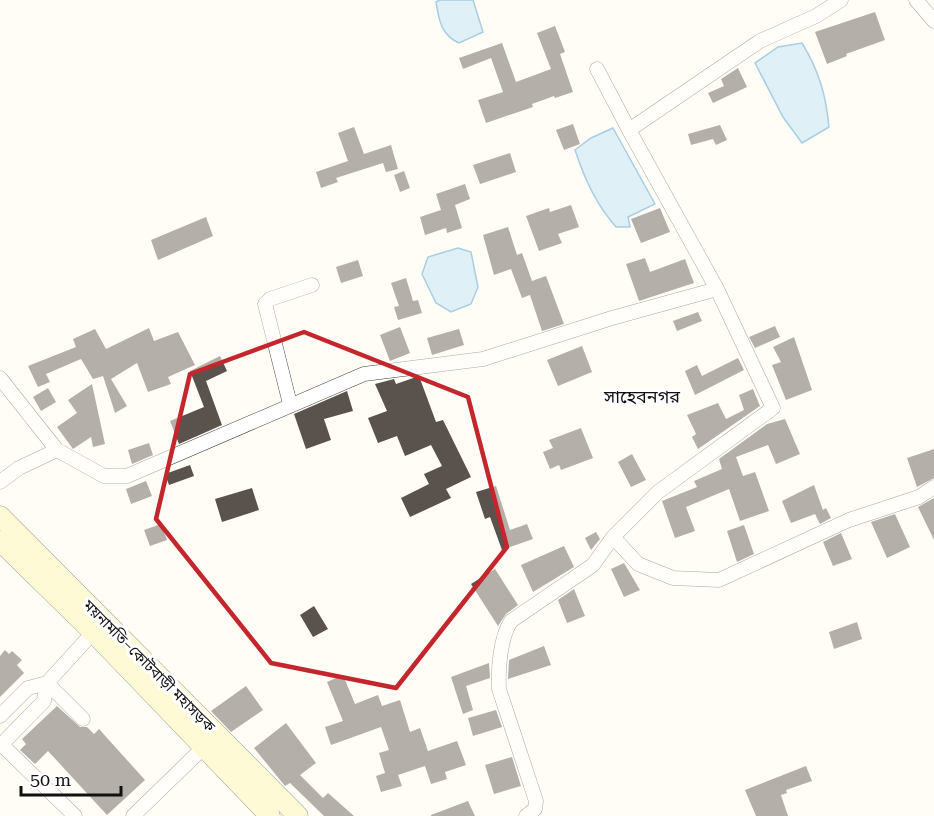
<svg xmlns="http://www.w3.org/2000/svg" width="934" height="816" font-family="'Roboto Serif','Noto Sans Bengali',serif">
<rect width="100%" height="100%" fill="#fffdf5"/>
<path fill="#b9e0f7" stroke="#3f96cf" stroke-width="1.5" d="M440 0H473L483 32 459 43C441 35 439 20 436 2Z
M802 43C819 71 826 95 829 127L802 143 783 117 755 63 778 47Z
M613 128 655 204 628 217 630 227H616C596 204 585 180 575 150L591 138Z
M458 248 471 252 478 287 471 304 451 312 436 303 422 274 428 257Z"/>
<path fill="#5a524d" d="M875 12 885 40 846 54 847 56 827 64 815 32Z
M555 26 565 52 560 54 573 92 555 98 554 96 532 104 533 107 486 123 478 100 503 92 491 58 463 69 459 58 502 43 516 82 551 69 537 33Z
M738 68 747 87 713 103 708 93 724 86 721 79Z
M573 124 580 144 564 150 556 130Z
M720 125 727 140 716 145 713 139 691 145 688 134Z
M354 127 364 154 391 145 398 169 386 172 383 163 336 178 338 182 321 188 316 172 348 161 338 133Z
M510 153 516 172 480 184 473 165Z
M404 171 410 188 400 192 394 175Z
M465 184 470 199 455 205 462 228 447 233 446 228 425 235 420 217 441 210 436 194Z
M571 205 579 227 558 234 562 243 539 251 526 216 549 208 550 212Z
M660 208 670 232 641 243 631 219Z
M206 217 213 236 158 260 151 240Z
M508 227 517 255 522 253 532 281 546 276 564 324 542 331 530 295 522 298 511 269 494 275 483 235Z
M645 258 650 272 685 259 694 283 639 301 626 264Z
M358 260 363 276 341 283 336 267Z
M406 278 413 301 418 300 422 313 398 320 394 307 399 306 391 283Z
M698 312 702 321 677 331 673 321Z
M775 326 780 337 755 348 749 337Z
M400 327 410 353 390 361 380 335Z
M149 328 154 341 178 332 195 365 168 377 171 384 148 392 137 363 111 379 127 406 115 413 103 376 93 379 81 359 46 374 50 382 38 387 28 366 76 347 73 339 95 329 106 349Z
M459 329 464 345 432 355 427 338Z
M794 337 812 390 786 400 772 365 781 362 773 347Z
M582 346 592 372 558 386 547 360Z
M220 356 227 371 206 381 222 425 179 444 170 421 204 407 190 371Z
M738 358 744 370 695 395 685 371 697 365 702 376Z
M419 376 436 422 443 420 471 477 446 489 451 498 410 517 401 498 429 484 424 474 442 466 431 445 405 456 397 436 378 443 368 418 387 411 375 384 394 379 396 384Z
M92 384 105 444 93 447 91 437 73 449 57 427 77 413 68 400Z
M48 388 56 402 41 411 33 397Z
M753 389 760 406 698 449 692 437 696 434 687 415 718 403 726 419 744 410 739 395Z
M347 391 353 411 324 419 331 440 306 449 294 414Z
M785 419 800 454 776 464 768 445 736 457 743 476 755 472 769 511 740 521 729 489 686 507 695 531 675 538 662 501 697 487 694 481 722 469 719 459 767 424Z
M581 428 593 458 561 470 559 465 550 469 543 452 553 448 549 440Z
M149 443 153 455 132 464 128 450Z
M934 449V478L917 487 907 458Z
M632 454 646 480 631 487 618 462Z
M190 465 194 476 169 485 165 474Z
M146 481 152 496 131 504 126 489Z
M814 485 823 510 826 508 831 518 820 524 815 514 791 523 782 501Z
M496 486 510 530 527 524 533 539 502 550 490 517 485 519 476 492Z
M252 488 259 510 222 522 215 499Z
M934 498V540L918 507Z
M895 514 910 547 887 558 871 522Z
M161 524 167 540 150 546 144 530Z
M744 525 754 554 737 562 727 531Z
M596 532 600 539 591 550 585 538Z
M841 533 852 559 833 566 823 542Z
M564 546 574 567 533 592 521 565Z
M624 563 640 590 624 597 611 569Z
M495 569 518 605 506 614 498 626 471 584Z
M574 589 585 616 567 623 558 600Z
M314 606 328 629 313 637 300 615Z
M857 622 862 639 834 649 829 632Z
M544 646 551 665 508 679 509 660Z
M5 650 9 654 12 651 22 660 17 665 24 673 0 697V656Z
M489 663 490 678 466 686 473 710 463 714 451 677Z
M343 675 355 704 378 695 382 706 400 700 410 732 420 728 428 751 457 741 466 765 445 772 447 779 431 784 425 766 398 775 402 786 381 792 376 776 385 773 379 753 389 750 381 727 331 745 325 727 343 721 327 682Z
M246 686 263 710 231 732 211 711Z
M57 706 80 727H87L94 734 99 729 145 780 107 815 48 751 35 764 20 750 26 744 22 739Z
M496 710 502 727 473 736 468 718Z
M286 723 316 763 300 775 323 798 328 793 354 816H324L290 783 285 786 254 748Z
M512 757 521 786 494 794 485 765Z
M806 766 812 781 786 790 787 793 781 795 788 816H756L745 790Z
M468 801 475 816H431V815Z"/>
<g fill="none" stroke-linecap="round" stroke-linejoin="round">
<g stroke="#444" stroke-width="15">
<path id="minor" d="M916 0 934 21
M597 69 629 130
M0 378 57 450 104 476H127L364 374 483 359 612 318 717 289 629 130 760 41 816 16 841 0
M290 404 265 304 270 299 312 285
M0 482 19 468 57 450
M613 537 638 564 673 578 719 580 849 520 919 497 934 487
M47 683 83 719
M0 716 28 688 47 683 99 626
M2 745 75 816
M0 746 44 701 47 683
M133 816 204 747
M526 816 535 809 536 801 499 689C498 669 500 638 511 621L593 565 613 537 658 492 773 408 717 289"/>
</g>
<g stroke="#333" stroke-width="21">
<path id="secondary" d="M0 516 298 816
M0 541 93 632 270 816"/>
</g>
<use href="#minor" stroke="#fff" stroke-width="14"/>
<use href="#secondary" stroke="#fff6b0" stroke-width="20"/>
</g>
<path d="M0 0H934V816H0ZM304 332 468 397 507 547 396 688 271 663 156 519 190 374Z" fill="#fffdf5" fill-opacity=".55" fill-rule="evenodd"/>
<path fill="none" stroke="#c4262e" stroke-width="4.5" stroke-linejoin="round" d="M304 332 468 397 507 547 396 688 271 663 156 519 190 374Z"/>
<g text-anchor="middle" stroke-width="6" stroke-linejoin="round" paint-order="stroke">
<g font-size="15" fill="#111" stroke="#fff">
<text transform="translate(149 666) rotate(45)" y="5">ময়নামতি–কোটবাড়ী মহাসড়ক</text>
</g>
<g font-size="18" fill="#111" stroke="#fff">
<text x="642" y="403">সাহেবনগর</text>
</g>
</g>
<path d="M21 786v9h100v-9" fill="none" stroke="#111111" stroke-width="3"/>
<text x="30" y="786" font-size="18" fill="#111111" stroke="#ffffff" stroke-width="4.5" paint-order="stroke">50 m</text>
</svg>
